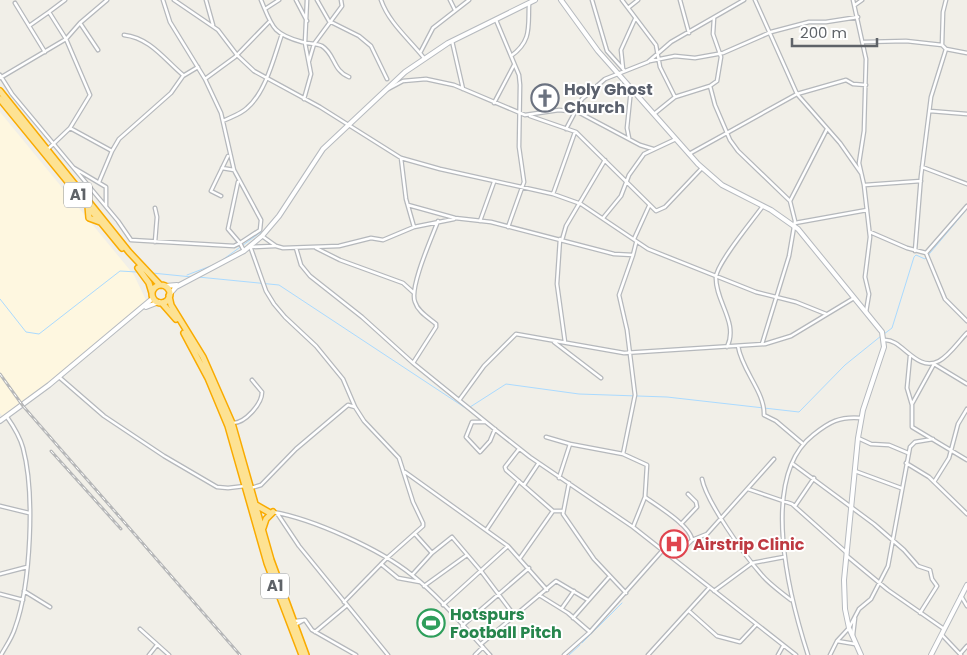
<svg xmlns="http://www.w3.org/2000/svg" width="967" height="655" font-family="Poppins,sans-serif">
<rect width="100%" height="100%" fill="#f1efe8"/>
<path fill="#fef7e0" d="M0 112 134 275 146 300 144 306 36 394 3 417 0 413Z"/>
<path fill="#fce8e6" d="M680 523 691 534 692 540 673 559 657 547Z"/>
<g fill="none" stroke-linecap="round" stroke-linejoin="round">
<path stroke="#aadaff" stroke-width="1" d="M221 261 261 232
M152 273 192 277
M187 275 216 264
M198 277 279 285 467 409 506 384 579 394 667 397 799 412 845 365 881 336
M0 299 26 332 39 334 120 271 137 272
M884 334 892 328 914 257 916 255 925 259 967 209
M582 643 622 603
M569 655 580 645"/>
<g stroke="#b5b8bc" stroke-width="5">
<path id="street" d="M163 0 170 22 205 79 221 113 234 170 261 220 260 230 240 243 244 251
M174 0 218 30 237 55 254 71 320 107 401 158 440 169 553 194 581 204 648 249 756 292 796 302 826 314
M206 0 213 25
M261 0C272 26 272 34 302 42 308 44 316 43 322 46 335 54 333 71 349 77
M296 0 307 21
M317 0 329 21 359 36 371 46 387 79
M381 0C389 23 409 39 424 58
M450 0 455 10
M592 0 607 51 624 70
M622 0 656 45 660 67 675 97
M680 0 689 33
M755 0 797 94 840 143 861 173
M853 0 866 59 864 131 859 163 864 185 870 237 865 277 869 294 866 312
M15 3 45 52
M855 5 862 0
M628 8 638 0
M265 9 279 0
M496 20 519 75 520 85 519 147 524 182 508 227
M80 23 98 50
M29 26 49 12
M124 35C150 38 164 59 183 75
M452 41 463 89
M864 42 906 41 942 45
M946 49 967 53
M420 53 433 28 469 0
M511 56C532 41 528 27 529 4
M309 61 314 44 342 6 341 0
M650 61 675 56 695 58 723 53 771 32 809 22H826L858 17
M623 69 621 50 635 19
M0 75 12 94 118 221 131 240 234 246 240 243 228 229 238 182
M0 78 66 39 80 23 107 0
M205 79 235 57 269 22
M710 86 717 81 721 57 713 34 714 18
M388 89 403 81 426 79 454 85 525 115 559 110 578 112 640 145 653 149
M304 99 311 74 305 43 307 0
M494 103 514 65
M930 111 967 114
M654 114 675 97 710 86 715 105 730 140 738 151 790 201 795 221 789 256 762 344
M530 116 576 132 656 211 665 207 702 168
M223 121C231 117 241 114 247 108 266 92 274 57 282 34
M70 128 112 151
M566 129 582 99 605 79 648 62 671 42 744 0
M629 138 627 128 631 89
M48 149 70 128 90 95 66 39 49 12 65 0
M689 154 797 94 846 80 853 84 866 85
M401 158 406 199 414 227
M922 167 967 184
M74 168 106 187V206
M222 168 234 170
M99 182 112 151 119 139 171 93 183 76 198 67
M865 185 921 181
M553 194 575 132
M221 196 211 191 228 156
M790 201 827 129
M408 205 455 218 491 222 614 254 633 255 636 243
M603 218 621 196 629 175 644 154 676 139
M480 221 494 182
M795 223 867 210
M870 232 907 248 926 253 967 206
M262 236 276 246 283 248 339 246 371 238 383 240 414 227 454 219
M560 239 557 284 565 342
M634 239 649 206
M562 240 566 226 605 160
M155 242 157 217 155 208
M250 246 266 291 274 304 285 317 316 346 343 379 355 407 364 421 399 458 413 502 423 523V526L387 558 344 602
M251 247 275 246
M296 248 301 265 310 276 362 317 413 363 497 431 530 457 633 527 796 655
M316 248 340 260 403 283 414 293
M915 251 921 176 931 97 946 49 942 45 943 12 946 0
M926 253 945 299 967 321
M884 340C902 338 916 373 939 361 949 356 959 341 967 333
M554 342 601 378
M738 346C742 371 765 392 764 415L776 421 802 443
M727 347C739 323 715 301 716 277 717 263 753 220 763 206
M910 356 907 388 912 405V427L967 460
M413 363 436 327V324C429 318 418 312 415 302 409 288 432 237 438 221
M934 364 967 384
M59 377 104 416 164 456 217 487 228 488 245 486
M460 399 484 366 516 334 624 353 765 344 791 336 854 298
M912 404 934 364
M485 422H472L466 437 480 452 490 441 495 429
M233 423C245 423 262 404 262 392L252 380
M546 437 570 444 623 454 647 465 645 497 633 527
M858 438 871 444 889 445 908 453
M519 449 505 467 506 470 553 511H562
M623 454 635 395 627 330 619 295 633 255
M906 463 929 477 967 514
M793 464 874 524 904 550 918 566 930 570 932 579 937 586 920 613
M855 471 901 488
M405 472 508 546 547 590
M559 478 570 444
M702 479C706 501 745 556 761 574 769 584 781 592 791 600
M934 482 949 458 958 424 967 409
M569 483 563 514 594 559 626 593
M524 485 538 464
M251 488 261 485 296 449 348 405 355 407
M748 489 792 504 847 553
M645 497C656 505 691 526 692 540
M0 506 29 513
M795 506 814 478
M273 512C313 519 380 549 412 575 441 598 465 628 490 655
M277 513 299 546 388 655
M681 524 697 507 696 502 688 494
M487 529 519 481
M415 534 432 553
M847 556 888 590 944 629
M520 558 553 511
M674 558 692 540 707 534 774 459
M381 564 398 578 420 582
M0 574 27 567
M412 575 432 553 452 537 481 571 514 615
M424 586 467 555
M24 591 50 607
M714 591 752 563 784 557
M0 594 23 600
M539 595 568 613 590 632
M961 596 967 606
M443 605 508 546
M562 608 574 591
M689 611 717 636 740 642 756 625
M573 618 610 576
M295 621 305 620 312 630 356 655
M295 625 304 620
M462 626 529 568
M140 629 169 655
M315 632 346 606
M853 635 855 618
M942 635 961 655
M837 641 855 644
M481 644 556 581 588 600
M960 654 967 646
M1 655C6 646 12 638 15 628 31 584 35 493 23 448 20 437 14 427 7 417
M149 655 157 645
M475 655 483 647
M564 655 590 632 662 551
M648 655 709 588
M778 655 783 646
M808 655C790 599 758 478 813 435 829 422 840 416 861 418
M830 655 837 641 849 628 859 609 871 599 888 566 910 447 915 442 933 439"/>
</g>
<g stroke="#b6babf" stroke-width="6">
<path id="secondary" d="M561 0 598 51 698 164 722 185 771 210 798 229 882 332 884 347 863 410 858 438 844 580 845 609 849 628 861 655
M165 286 177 285
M169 295 176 287 244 251 262 236 279 216 323 149 405 72 448 43 535 0
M146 307 159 302
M0 421 49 385 153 298
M931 655 967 585"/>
</g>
<g stroke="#f9ab00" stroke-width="8">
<path id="highway" d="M0 91 129 252 160 285
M0 99 122 248
M88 206 89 218 100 222
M138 268 149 283 152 293
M152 294a9 9 0 1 1 18 0a9 9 0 1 1-18 0Z
M169 296 171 305 203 357 232 423 271 560 306 655
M162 303 176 319
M184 333 208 378 228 426 267 563 302 655
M256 505 270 513
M263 528 266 519 273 512"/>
</g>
<use href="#street" stroke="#fff" stroke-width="2.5"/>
<use href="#secondary" stroke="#fff" stroke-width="4"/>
<use href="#highway" stroke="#fde293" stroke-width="5"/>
<g stroke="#b6b7b8" stroke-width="3">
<path id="rail" d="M0 374 23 406 240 655
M51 451 121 529"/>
</g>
<use href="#rail" stroke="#fff" stroke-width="1" stroke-dasharray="4" stroke-linecap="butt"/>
</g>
<defs>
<g id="church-ring" transform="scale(1.4375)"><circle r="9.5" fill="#fff" stroke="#6b7280" stroke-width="1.5"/><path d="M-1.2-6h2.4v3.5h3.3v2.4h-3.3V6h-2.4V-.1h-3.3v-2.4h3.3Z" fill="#6b7280"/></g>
<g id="hospital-ring" transform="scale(1.4375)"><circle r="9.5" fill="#fff" stroke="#e0444e" stroke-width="1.5"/><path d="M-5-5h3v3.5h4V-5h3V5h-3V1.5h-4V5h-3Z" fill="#e0444e"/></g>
<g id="stadium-ring" transform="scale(1.4375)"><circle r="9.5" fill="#fff" stroke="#2e9e5b" stroke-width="1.5"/><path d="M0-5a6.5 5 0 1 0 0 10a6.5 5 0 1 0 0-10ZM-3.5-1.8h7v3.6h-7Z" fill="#2e9e5b"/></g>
</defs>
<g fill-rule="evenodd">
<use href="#church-ring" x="545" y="98"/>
<use href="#hospital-ring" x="674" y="544"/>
<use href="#stadium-ring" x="431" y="623"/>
</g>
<g text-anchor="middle" stroke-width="4" stroke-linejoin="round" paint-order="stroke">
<g fill="#fff" stroke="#8f9295" stroke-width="1">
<rect x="64" y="182.5" width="28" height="25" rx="4"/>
<rect x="261" y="573.5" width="28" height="25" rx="4"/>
</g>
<g font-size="15" font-weight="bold" fill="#5f6368">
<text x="78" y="200">A1</text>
<text x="275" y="591">A1</text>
</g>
<g font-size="16" font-weight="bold" fill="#5b616d" stroke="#fff" text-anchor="start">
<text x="564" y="95">Holy Ghost<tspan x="564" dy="18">Church</tspan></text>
</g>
<g font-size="16" font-weight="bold" fill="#be3a42" stroke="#fff" text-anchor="start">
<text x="693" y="550">Airstrip Clinic</text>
</g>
<g font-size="16" font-weight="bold" fill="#27864d" stroke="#fff" text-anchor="start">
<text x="450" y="620">Hotspurs<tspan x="450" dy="18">Football Pitch</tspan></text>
</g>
</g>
<path d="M792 38v8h85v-8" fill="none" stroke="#5f6368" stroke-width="2.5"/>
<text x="800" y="38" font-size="15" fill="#5f6368" stroke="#ffffff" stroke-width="4" paint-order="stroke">200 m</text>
</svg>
